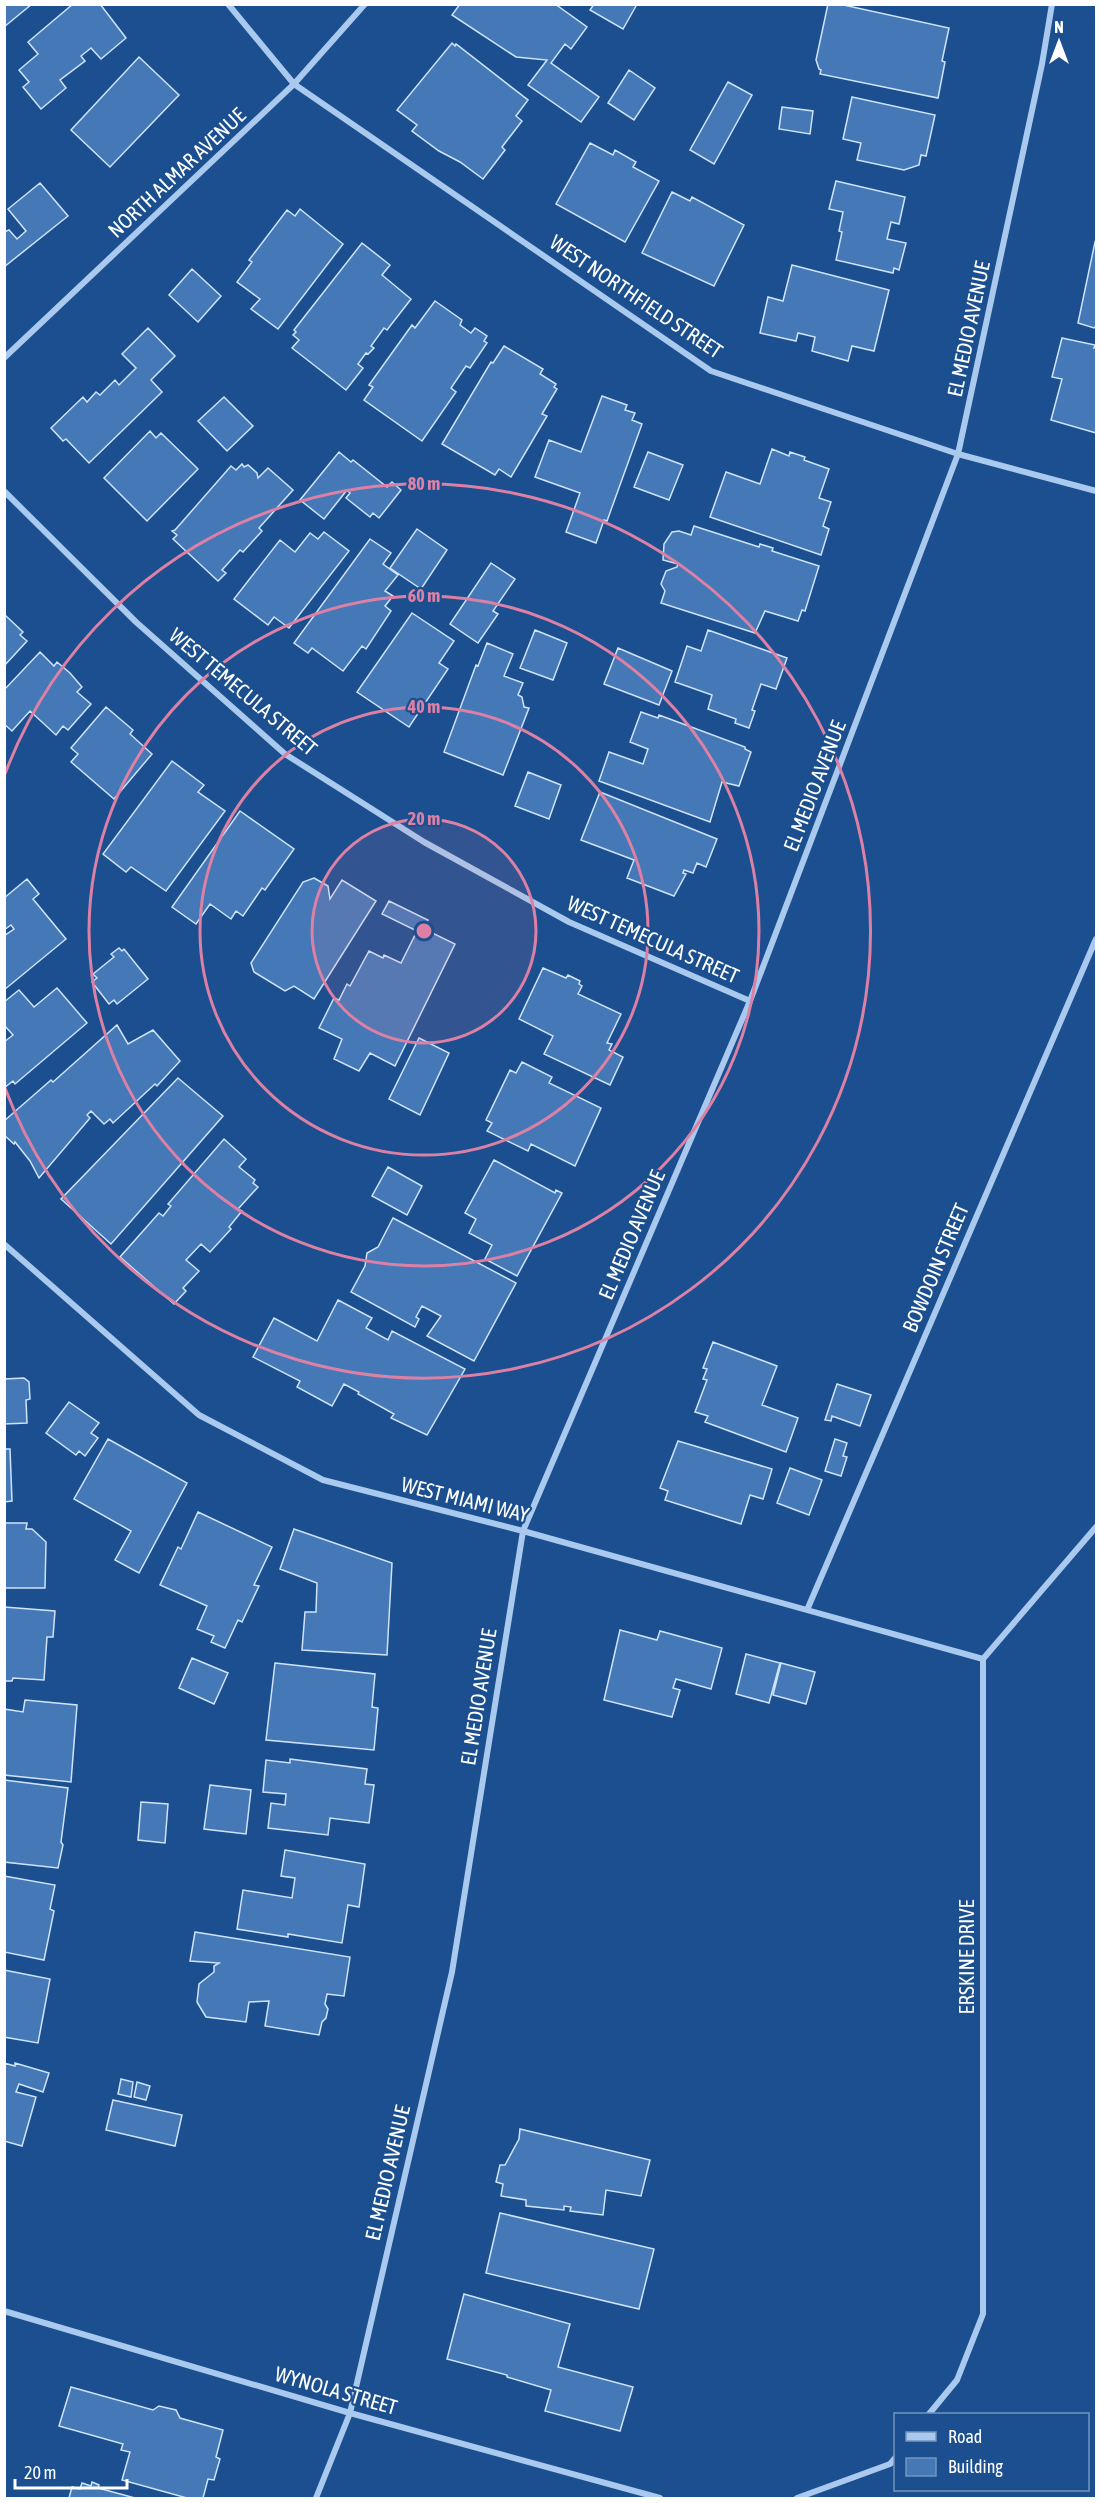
<svg xmlns="http://www.w3.org/2000/svg" width="1101" height="2503" font-family="'Asap Condensed',sans-serif">
<rect width="100%" height="100%" fill="#1b4f8f"/>
<path fill="#4478b7" stroke="#cfe3fa" stroke-width="1.5" d="M4 4H32L4 27Z
M73 4H100L126 38 101 59 91 48 81 56 85 61 60 80 66 88 41 109 23 87 29 82 19 70 38 54 28 42Z
M460 4H555L587 27 571 49 565 44 551 63 599 97 581 122 528 85 547 60 516 57 452 15Z
M594 4H634L636 6 623 29 590 10Z
M828 4H839L949 28 942 61 945 62 938 98 820 74 821 70 819 69 816 60Z
M452 43 455 46 456 44 528 100 516 116 522 121 502 147 505 150 483 179 460 162 439 151 412 131 417 125 397 110Z
M139 57 179 95 110 167 71 130Z
M629 70 655 88 634 120 608 103Z
M728 82 752 95 714 164 690 150Z
M852 97 935 115 926 156 921 155 919 165 904 170 857 160 861 143 843 139Z
M782 107 813 111 810 134 779 129Z
M590 143 613 155 615 150 636 162 633 167 659 181 625 242 556 204Z
M836 181 905 197 899 224 891 222 887 239 906 243 899 270 894 268 893 273 836 260 842 232 839 231 843 212 829 209Z
M40 183 68 216 4 267V232L9 230 17 239 26 231 8 209Z
M672 192 690 201 692 197 744 225 714 286 642 253Z
M300 209 343 244 278 329 251 309 260 299 237 282 252 262 249 260 287 210 295 216Z
M1095 242 1096 243V326L1094 328 1078 323Z
M362 243 390 265 382 275 411 299 387 330 384 328 371 346 374 348 368 354 366 353 358 364 363 368 346 390 292 348 299 340 293 335 296 332 294 330Z
M792 265 889 290 874 351 852 346 848 361 812 351 815 337 798 333 796 341 760 333 768 297 783 301Z
M192 269 221 296 198 322 169 295Z
M435 301 462 320 460 325 471 333 475 328 487 336 484 341 487 343 470 368 466 366 451 388 456 392 422 441 364 400 373 387 369 385 412 325 415 328Z
M148 328 175 356 151 380 162 392 89 463 66 439 63 441 51 428 83 397 87 402 96 392 100 395 115 380 119 385 136 368 122 354Z
M1062 338 1095 345 1094 348H1096V433L1051 420 1062 379 1052 377Z
M504 346 543 369 540 374 556 384 554 387 557 389 542 414 547 416 511 477 499 469 495 475 442 444 491 362 493 363Z
M602 396 627 405 625 410 635 413 632 420 642 424 607 521 604 520 596 543 566 532 580 493 535 477 549 440 581 452Z
M224 397 253 426 227 451 198 421Z
M150 431 156 438 161 433 198 469 147 521 104 478Z
M772 449 789 456 790 452 805 457 804 460 829 469 819 498 831 502 823 526 829 529 821 555 710 517 726 472 760 484Z
M339 452 351 462 353 460 387 487 392 482 401 490 379 518 373 513 370 517 346 498 350 493 347 490 324 519 300 500Z
M648 452 683 465 669 500 634 487Z
M242 464 244 467 248 465 257 473 258 478 268 468 293 490 259 528 262 531 243 552 240 550 222 570 226 573 218 581 173 539 177 535 172 531 175 530 231 466 236 470Z
M694 526 759 547 760 544 773 548 772 551 819 566 805 611 802 610 798 621 765 611 755 633 661 603 665 591 661 584 666 571 677 567 678 564 663 560 664 544 672 532 679 531 691 535Z
M417 529 447 550 421 589 390 568Z
M324 532 349 551 289 628 274 617 268 625 234 599 280 540 295 552 310 533 318 539Z
M370 539 391 553 383 564 398 575 385 591 393 596 385 606 391 611 366 649 362 646 343 671 312 648 308 653 294 643Z
M491 563 515 579 493 611 498 614 478 643 450 624Z
M412 613 454 641 439 663 448 669 409 727 357 692Z
M5 615 23 632 20 635 27 641 4 666Z
M535 630 567 643 553 680 520 668Z
M708 630 787 658 776 689 761 684 752 710 755 711 749 728 735 723 736 719 708 709 712 695 675 682 687 646 701 651Z
M487 643 513 654 504 676 523 683 518 695 522 697 524 707 529 708 503 775 444 752 476 665 478 666Z
M618 648 672 671 659 705 604 684Z
M40 652 54 666 57 662 70 673 82 687 77 692 91 704 68 730 63 726 56 735 30 711 12 731 4 724V690Z
M106 707 133 730 130 734 152 754 114 799 71 762 78 754 71 748Z
M641 712 658 718 659 715 745 747V749L751 752 739 786 722 782 710 822 599 781 609 752 643 764 648 749 630 742Z
M172 761 204 785 198 792 225 811 166 891 131 867 126 872 103 854Z
M528 772 561 785 549 819 515 806Z
M600 792 717 839 706 867 697 863 693 873 684 870 683 873 686 874 674 896 627 878 634 860 581 840Z
M240 811 294 849 265 890 262 888 243 916 236 911 231 919 210 904 196 924 172 907Z
M314 878 328 886 330 899 342 880 376 901 314 999 294 986 285 991 254 972 251 963 303 882Z
M27 879 39 894 33 899 66 939 4 990V936L14 929 11 925 4 930V898Z
M389 901 428 920 424 929 455 944 395 1066 370 1053 359 1071 334 1059 342 1039 319 1028 334 998 339 1000 347 984 350 986 369 951 383 958 384 955 401 963 417 931 382 914Z
M119 948 122 951 124 949 148 979 117 1004 114 1000 109 1004 92 982 97 978 93 974 114 957 111 954Z
M543 968 566 978 568 975 580 981 579 984 582 986 578 994 621 1014 607 1043 612 1044 609 1050 623 1057 610 1085 544 1054 553 1036 519 1019Z
M57 988 87 1023 15 1084 13 1081 4 1088V1042L13 1035 4 1025V1002L19 990 34 1007Z
M117 1025 128 1044 153 1030 180 1061 157 1086 155 1084 113 1123 110 1119 104 1124 91 1111 87 1115 90 1118 39 1178 30 1161 15 1142 14 1144 4 1135V1121L51 1080 53 1082Z
M419 1038 449 1053 420 1115 389 1099Z
M522 1062 552 1077 549 1083 601 1108 575 1166 531 1144 528 1151 487 1131 492 1123 486 1120 510 1070 516 1073Z
M178 1078 223 1116 111 1244 61 1199Z
M224 1139 246 1159 239 1167 255 1180 253 1183 258 1187 238 1209 242 1211 229 1227 231 1229 210 1252 201 1244 186 1260 199 1271 183 1288 186 1291 174 1304 120 1257 159 1213 163 1216 171 1206 168 1204Z
M494 1160 555 1193 556 1190 562 1193 517 1276 485 1259 492 1245 469 1233 476 1219 465 1213Z
M388 1167 422 1186 407 1215 372 1196Z
M393 1218 516 1283 474 1361 427 1336 441 1316 422 1306 416 1317 419 1319 415 1327 351 1292 365 1266 367 1253 378 1247Z
M338 1300 372 1318 366 1328 388 1340 392 1331 465 1369 427 1435 391 1418 394 1414 358 1394 359 1392 344 1384 332 1406 297 1387 300 1381 253 1357 274 1318 317 1341Z
M713 1342 777 1366 762 1405 798 1418 786 1452 705 1422 708 1416 695 1412 707 1380 703 1379 707 1369 703 1368Z
M24 1378 29 1382 30 1399 26 1400 27 1423 4 1424V1379Z
M837 1384 871 1395 860 1426 832 1416 831 1421 825 1420Z
M69 1402 99 1423 91 1433 98 1438 85 1456 79 1451 76 1455 46 1433Z
M108 1439 187 1483 139 1573 115 1560 131 1531 74 1499Z
M835 1439 847 1443 843 1456 847 1457 841 1476 825 1471Z
M678 1441 772 1469 763 1499 750 1495 741 1524 665 1500 668 1491 660 1488Z
M4 1449H10L12 1501 4 1502Z
M790 1468 822 1480 809 1515 777 1503Z
M198 1512 272 1547 254 1585 259 1586 242 1622 238 1620 225 1648 211 1642 214 1636 197 1629 207 1606 160 1585 178 1547 181 1549Z
M4 1523H27L26 1529H32L46 1542 45 1588H4Z
M294 1529 392 1563 387 1655 302 1650 305 1612H316L317 1583 280 1569Z
M4 1607 55 1611 53 1637H47L44 1680 13 1678 12 1681H4Z
M620 1630 657 1640 660 1631 722 1648 711 1689 676 1679 673 1688 680 1690 672 1717 604 1700Z
M746 1654 780 1663 769 1703 736 1694Z
M192 1658 228 1673 214 1704 179 1688Z
M275 1663 375 1674 372 1707 378 1708 374 1750 266 1740Z
M781 1663 815 1672 806 1704 773 1695Z
M25 1700 77 1705 71 1782 4 1775V1709L23 1712Z
M290 1759 367 1769 365 1784 374 1785 369 1823 330 1818 328 1835 268 1828 271 1803 285 1805 286 1794 263 1792 266 1760 290 1763Z
M4 1780 68 1788 61 1842 63 1845 58 1868 4 1862Z
M210 1785 251 1790 246 1834 204 1829Z
M141 1802 168 1804 165 1843 138 1840Z
M285 1850 365 1864 359 1907 348 1905 342 1943 288 1934V1937L237 1929 243 1890 292 1898 295 1878 281 1876Z
M4 1876 55 1885 50 1909 54 1911 44 1960 4 1952Z
M195 1932 350 1957 344 1996 327 1994 325 2004 328 2009 326 2018 322 2022 319 2035 265 2026 269 2001 249 2002 246 2022 206 2017 197 2002 199 1984 214 1972V1966L219 1963 190 1961Z
M4 1970 50 1979 38 2043 4 2037Z
M4 2063 15 2066V2063L49 2073 43 2092 19 2084 16 2092 36 2097 22 2146 4 2141Z
M121 2079 133 2082 131 2097 118 2094Z
M137 2082 150 2086 146 2100 134 2097Z
M113 2100 182 2115 175 2146 106 2130Z
M520 2129 650 2160 641 2196 606 2190 603 2215 570 2211 571 2207 564 2206V2210L526 2206V2200L501 2196 503 2184 496 2182 500 2165H505L519 2139Z
M500 2213 654 2249 639 2309 486 2273Z
M464 2294 570 2324 558 2367 633 2387 620 2431 545 2411 551 2390 507 2377V2375L447 2359Z
M71 2387 153 2410 159 2406 176 2410 180 2418 223 2430 216 2457 220 2459 214 2480 208 2479 203 2498H187L122 2480 130 2452 121 2450 123 2444 59 2426Z
M92 2482 99 2485 98 2488 135 2498H69L72 2487 80 2489 82 2483 91 2486Z"/>
<g fill="none" stroke-linecap="round" stroke-linejoin="round">
<path stroke="#a9c9ee" stroke-width="6" d="M228 4 294 84 711 371 958 454 1096 491
M4 358 294 84 365 4
M4 491 136 622 285 754 424 842 569 922 750 1001
M4 1244 199 1415 323 1480 523 1531 983 1659
M807 1610 1096 939
M4 2311 350 2413 660 2498
M929 2414 957 2380 983 2314V1659L1096 1527
M316 2498 350 2413 452 1972 523 1531 750 1001 958 454 1042 64 1052 4
M797 2498 890 2464 896 2457"/>
</g>
<circle cx="424" cy="931" r="112" fill="#dd80a5" fill-opacity=".12"/>
<g fill="none" stroke="#dd80a5" stroke-width="3">
<circle cx="424" cy="931" r="112"/>
<circle cx="424" cy="931" r="224"/>
<circle cx="424" cy="931" r="335"/>
<path d="M5 774A447 447 0 1 1 5 1088"/>
</g>
<g text-anchor="middle" stroke-width="4.5" stroke-linejoin="round" paint-order="stroke">
<g font-size="21" fill="#fff" stroke="#1b4f8f">
<text transform="translate(177 173) rotate(-43)" y="7">NORTH ALMAR AVENUE</text>
<text transform="translate(636 297) rotate(34)" y="7">WEST NORTHFIELD STREET</text>
<text transform="translate(969 329) rotate(-78)" y="7">EL MEDIO AVENUE</text>
<text transform="translate(243 692) rotate(40)" y="7">WEST TEMECULA STREET</text>
<text transform="translate(815 786) rotate(-69)" y="7">EL MEDIO AVENUE</text>
<text transform="translate(653 940) rotate(24)" y="7">WEST TEMECULA STREET</text>
<text transform="translate(632 1235) rotate(-67)" y="7">EL MEDIO AVENUE</text>
<text transform="translate(936 1268) rotate(-67)" y="7">BOWDOIN STREET</text>
<text transform="translate(465 1500) rotate(14)" y="7">WEST MIAMI WAY</text>
<text transform="translate(479 1697) rotate(-81)" y="7">EL MEDIO AVENUE</text>
<text transform="translate(967 1957) rotate(-90)" y="7">ERSKINE DRIVE</text>
<text transform="translate(388 2173) rotate(-77)" y="7">EL MEDIO AVENUE</text>
<text transform="translate(336 2391) rotate(16)" y="7">WYNOLA STREET</text>
</g>
</g>
<circle cx="424" cy="931" r="9" fill="#dd80a5" stroke="#1b4f8f" stroke-width="3"/>
<g font-size="18" text-anchor="middle" font-weight="bold" fill="#dd80a5" stroke="#1b4f8f" stroke-width="4.5" stroke-linejoin="round" paint-order="stroke">
<text x="424" y="490">80 m</text>
<text x="424" y="602">60 m</text>
<text x="424" y="713">40 m</text>
<text x="424" y="825">20 m</text>
</g>
<rect width="1101" height="2503" fill="none" stroke="#ffffff" stroke-width="12"/>
<rect x="894" y="2413" width="195" height="78" fill="#1b4f8f" stroke="#7695bc" stroke-width="1.5"/>
<rect x="906" y="2432" width="30" height="9" fill="#a9c9ee" stroke="#7695bc" stroke-width="1.5"/>
<text x="948" y="2443" font-size="18" fill="#ffffff">Road</text>
<rect x="906" y="2458" width="30" height="18" fill="#4478b7" stroke="#7695bc" stroke-width="1.5"/>
<text x="948" y="2473" font-size="18" fill="#ffffff">Building</text>
<g transform="translate(1059 42)" stroke="#1b4f8f" stroke-width="4.5" paint-order="stroke">
<path d="M0-4.5L10 22L0 15L-10 22Z" fill="#ffffff"/>
<text y="-9" font-size="16" font-weight="bold" text-anchor="middle" fill="#ffffff">N</text>
</g>
<path d="M15 2479v9h112v-9" fill="none" stroke="#ffffff" stroke-width="3"/>
<text x="24" y="2479" font-size="18" fill="#ffffff" stroke="#1b4f8f" stroke-width="4.5" paint-order="stroke">20 m</text>
</svg>
